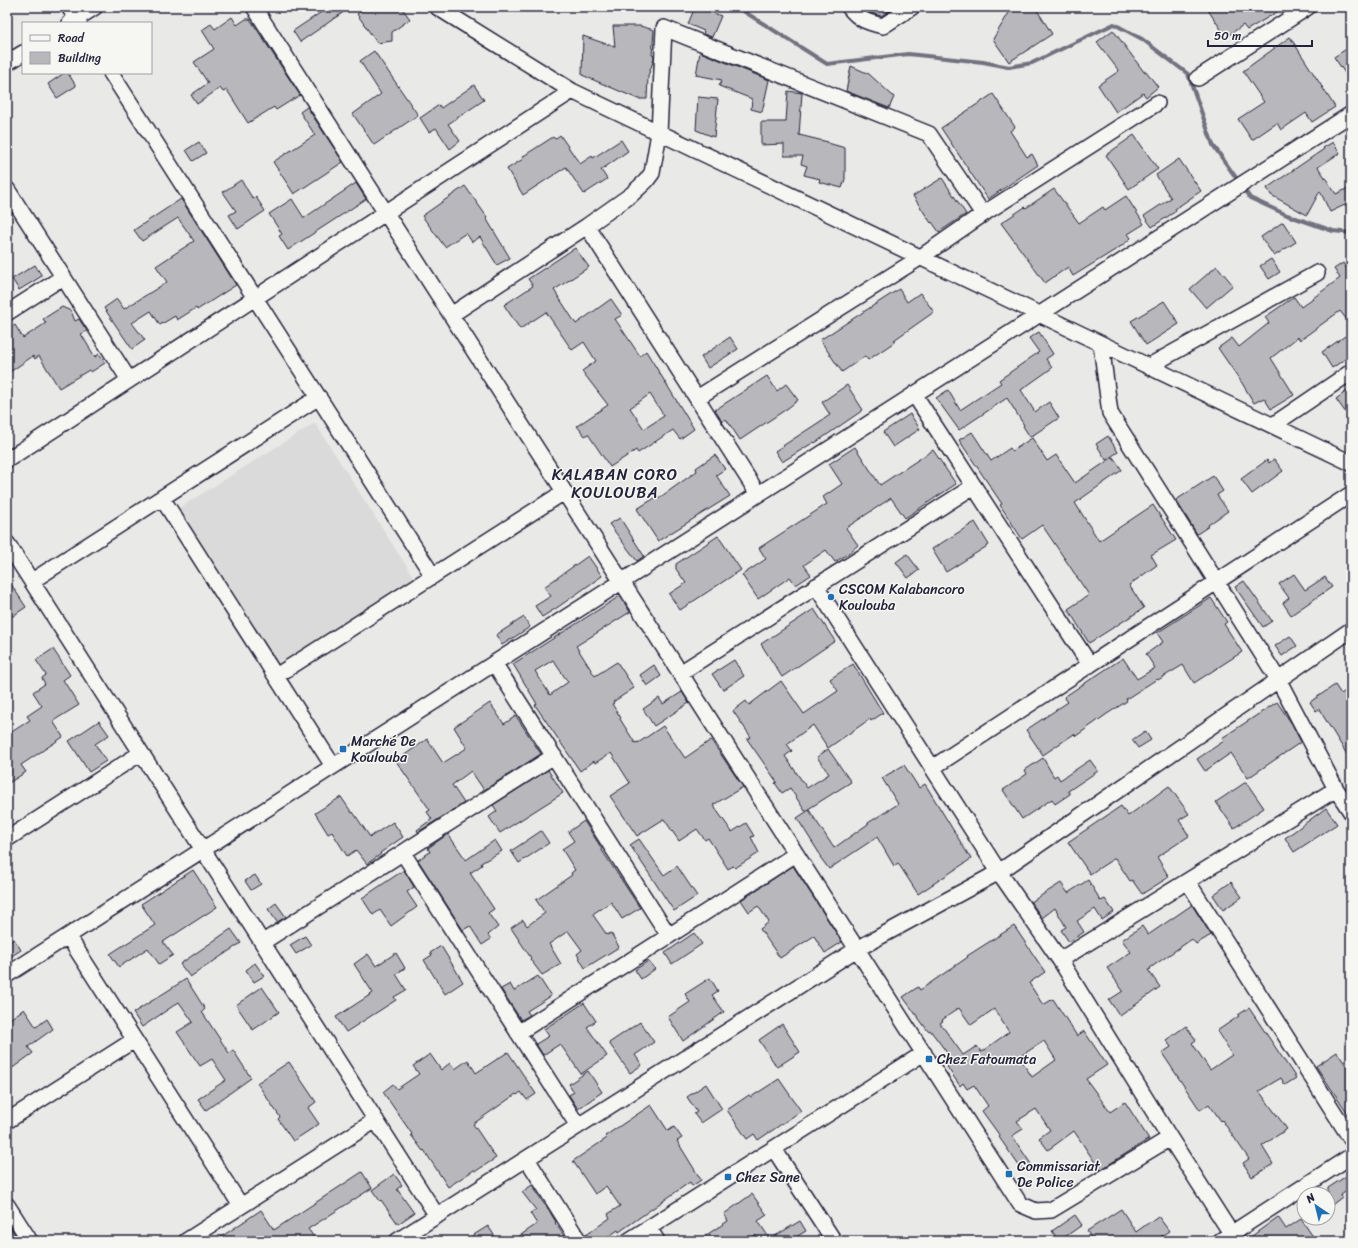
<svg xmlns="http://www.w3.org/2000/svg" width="1358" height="1248" font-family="Sriracha,sans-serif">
<rect width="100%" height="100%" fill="#e9e9e7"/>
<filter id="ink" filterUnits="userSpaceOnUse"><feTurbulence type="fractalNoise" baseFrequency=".025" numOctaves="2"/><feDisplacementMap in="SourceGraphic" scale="8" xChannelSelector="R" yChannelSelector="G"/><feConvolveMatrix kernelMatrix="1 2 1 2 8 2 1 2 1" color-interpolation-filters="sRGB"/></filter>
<g filter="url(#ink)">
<path fill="#dadada" d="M315 423 418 584 277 670 176 510Z"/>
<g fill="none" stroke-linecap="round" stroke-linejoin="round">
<path stroke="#71717f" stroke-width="4" d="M737 7 827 64 908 54 983 62 1009 67 1032 63 1114 24 1142 39 1188 74 1213 145 1239 182
M1243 188 1250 198 1287 215 1333 231 1351 233"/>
</g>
<path fill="#b8b8bc" stroke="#22223b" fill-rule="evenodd" d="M329 7H351L300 42 293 31Z
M367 7H401L410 19 392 32V41L377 43 357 14Z
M695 7H699L721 16 712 37 703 34 704 31 688 24Z
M861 7H896L881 16 868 12Z
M1017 7H1035L1052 34 1009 62 993 39 1010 11Z
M1206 7H1285L1247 30 1243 25 1226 37Z
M232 17 237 25 246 19H250L300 95 276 110 274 107 248 123 227 90 223 92 220 88 197 104 191 95 208 83 194 62 214 49 202 30 211 24 215 29Z
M613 26H640L654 30 652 55 654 56V59L648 76 647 99H638L582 75 583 36 615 47Z
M1113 30 1144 72 1146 71 1158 87 1146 97 1143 93 1116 112 1098 85 1119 71 1097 42Z
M1290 37 1335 107 1312 122 1306 113 1281 130 1277 123 1252 140 1238 119 1264 102 1243 71Z
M1351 46V82L1334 57Z
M374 51 418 115 374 145 353 114 381 94 360 61Z
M700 52 769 80 762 112 751 109 752 99 719 86 722 80 696 75Z
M851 66 869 74 894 97 889 108 846 91Z
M64 73H68L76 86 57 98 48 84Z
M474 85 484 100 448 124 460 141 450 149 436 128 429 132 420 118 439 105 441 108Z
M788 91 802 93 799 135 828 142V143L845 148V179L842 188 819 182 820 179 804 175 807 166 801 164 803 156H784V144L761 145V122H786Z
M993 94 1015 127 1010 131 1027 157 1032 154 1038 165 988 199 941 128Z
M698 97 718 99 714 137 696 130Z
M307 107 343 162 294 194 273 162 315 135 300 112Z
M560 135 580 164 592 156 593 158 621 140 628 151 601 170 607 179 584 194 566 167 523 195 507 169 523 159 522 157 553 137 555 139Z
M1134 135 1158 169 1129 189 1106 155Z
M199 142 206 153 193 161 186 150Z
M1333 142 1340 153 1318 167 1336 194 1351 187V202L1330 212 1320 191 1307 215 1271 195 1267 188 1324 149 1323 148Z
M1179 159 1201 191 1175 209 1176 211 1152 227 1144 216 1171 198 1156 175Z
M942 178 966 214 939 232 932 222 931 223 913 196Z
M241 180 253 199 256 197 265 211 238 229 229 215 236 211 223 192Z
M356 183 366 199 288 250 279 236 282 234 269 214 292 199 304 218Z
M465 186 487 217 486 218 510 258 497 265 480 237 472 242 466 233 445 247 422 216Z
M1054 189 1079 223 1103 207 1105 210 1126 196 1144 224 1128 234 1131 238 1123 245 1073 276 1068 267 1045 283 1001 223 1025 207 1026 208Z
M181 199 236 285 197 310 196 308 177 320 175 316 160 325 151 311 132 323 145 340 132 349 104 308 117 299 124 309 167 282 156 266 194 241 178 218 142 241 134 230Z
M1283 222 1296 242 1274 256 1261 237Z
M575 248 589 267 554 290 576 324 611 299 622 315 615 319 640 356 646 351 694 429 680 439 673 430 638 453 636 450 610 467 588 434 585 436 577 426 608 405 582 371 596 361 584 342 572 350 546 312 520 329 504 305 533 286 528 279ZM650 394 664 416 644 429 630 408Z
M1271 259 1280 272 1269 279 1260 266Z
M1343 263 1349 272 1351 270V325L1340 311 1300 340 1298 337 1271 358 1294 395 1271 409 1264 398 1254 403 1242 383 1218 348 1232 338 1239 347 1269 323 1265 317 1294 297 1301 307 1340 278 1334 269Z
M35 265 42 276 19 290 12 279Z
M1217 266 1233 285 1206 308 1190 289Z
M899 289 907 302 920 293 934 312 894 340 896 341 868 360 865 356 842 372 820 340Z
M1164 301 1179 324 1146 345 1131 321Z
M62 307 71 311 75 321 79 319 87 331 81 334 95 357 99 354 105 363 91 372 89 370 59 388 39 356 35 359 33 356 7 374V330L15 325 23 338 46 323 43 319Z
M1039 332 1053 354 1046 359 1052 368 1021 390 1035 412 1049 402 1059 418 1030 437 1023 426 1024 425 1007 398 959 430 936 398 948 390 960 410 1001 383 999 380 1039 352 1029 338Z
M1351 332V355L1332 368 1322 352Z
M730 337 738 349 708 368 701 357Z
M767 376 777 391 786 384 798 400 788 408 740 440 726 419 722 422 715 410Z
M847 385 863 410 815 443 814 442 782 462 775 451 830 415 822 402Z
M1351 388V420L1336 399Z
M910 414 920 429 893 447 883 432Z
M972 432 991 461 1010 448 1012 451 1032 438 1047 461 1056 455 1075 483 1113 457 1122 470 1075 503 1099 541 1153 505 1176 540 1151 555 1157 565 1129 585 1144 608 1089 643 1068 609 1089 595 1042 525 1022 539 1000 505 1002 504 959 440Z
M1108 436 1118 452 1106 460 1096 444Z
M855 447 880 485 933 450 956 484 905 518 891 498 846 528 858 545 849 553 835 562 826 550 804 565 811 575 796 585 790 577 758 599 742 575 766 559 759 548 827 504 823 497 842 484 829 464Z
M715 455 725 469 716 475 730 496 658 541 637 509 658 496 659 498 697 471 696 468Z
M1274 459 1283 471 1252 494 1241 479 1267 460 1269 463Z
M1213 476 1223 491 1217 495 1228 511 1208 525 1209 526 1197 534 1176 500Z
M620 518 644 556 637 561 609 524Z
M975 522 989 545 946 572 932 549Z
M718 536 741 570 680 610 669 594 686 583 676 569V564Z
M907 554 919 570 908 578 896 562Z
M588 556 602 576 558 607 542 617 535 606 551 596 544 587Z
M1294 574 1305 590 1325 577 1332 587 1291 615 1283 603 1289 598 1279 584Z
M7 578 26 607 7 620Z
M1244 581 1272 621 1263 627 1235 587Z
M620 596 630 612 576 646 595 676 617 662 634 688 613 702 614 703 612 704 621 718 620 719 635 743 638 742V743L663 726 685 758 711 740 743 787 713 805 732 832 746 823 754 836 751 837 759 853 735 868 733 866 728 869 708 838 705 840 697 829 679 841 664 819 637 836 610 796 630 783 611 753 595 763 594 761 580 771 535 705 537 704 513 664ZM553 660 568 682 550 695 535 671Z
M1211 598 1227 622 1224 624 1242 652 1194 683 1183 665 1158 680 1157 679 1126 699 1127 701 1107 714 1076 736 1074 734 1043 755 1026 730 1068 702 1064 697 1123 658 1137 679 1155 668 1146 654 1163 642 1157 633Z
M814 609 835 641 782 677 761 644Z
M524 617 530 627 502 645 496 635Z
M1290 636 1297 646 1282 656 1275 646Z
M53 649 70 675 63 680 79 705 53 721 63 737 21 765 26 772 7 784V735L30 720 27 716 42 706 33 692 45 684 42 678 46 675 36 660Z
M734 660 744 676 723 690 712 674Z
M853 664 883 713 871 721 870 719 828 748 813 725 787 744 792 751 785 756 807 788 829 774 817 757 828 749 851 782 805 811 790 788 782 793 775 783 777 782 747 739 751 737 733 711 746 701 749 705 781 681 804 714 838 691 830 679Z
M654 665 661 676 647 686 640 675Z
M1335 685 1341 694 1351 687V761L1319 709 1316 711 1310 702Z
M682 692 689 703 654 726 643 709 659 698 663 704Z
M1277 702 1292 724 1301 742 1248 778 1231 753 1205 771 1197 759 1224 741 1222 738Z
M490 703 504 724 516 716 541 754 484 790 471 771 452 785 464 803 418 832 417 830 432 819 427 812 430 810 396 761 427 739 443 763 467 748 454 727Z
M99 721 109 735 95 744 106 761 89 772 69 741Z
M1145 731 1151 740 1138 748 1132 740Z
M1043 758 1054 777 1057 775 1060 780 1090 760 1098 771 1068 791 1070 794 1055 804 1052 799 1022 819 1003 790 1027 774 1025 770Z
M904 765 919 788 925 784 971 859 918 894 898 863 894 866 877 837 829 869 820 857 821 856 797 818 809 810 834 848 868 824V823L898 804 882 778Z
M548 770 563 793 500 833 489 817 497 811 493 805Z
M1246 782 1264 808 1234 828 1216 802Z
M1169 786 1189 814 1179 820 1189 836 1157 857 1169 877 1142 894 1132 880 1130 881 1115 858 1090 874 1068 842 1121 806 1128 816Z
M341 797 352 813 353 812 370 837 393 822 403 837 380 853 381 854 367 864 356 850 347 856 332 832 328 834 315 813Z
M1326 808 1337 824 1294 852 1285 838Z
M584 821 602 849H601L640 908 622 919 611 902 594 913 593 915 607 935 611 933 619 947 585 968 577 954 582 950 568 931 549 944 561 964 542 975 530 959 531 958 511 928 523 920 527 926 545 913 536 900 572 875 571 873 575 870 562 849 574 841 568 832Z
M541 831 549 843 519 863 511 851Z
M448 834 466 860 495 840 502 851 481 863 482 865 470 873 494 909 488 913 498 927 488 935 491 939 482 945 470 926 463 930 418 860 430 852 428 848Z
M639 839 664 875 677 866 697 896 674 911 630 845Z
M793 866 842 942 825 953 814 936 780 958 760 929 769 922 758 906 749 912 741 900Z
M193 870 217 907 163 942 173 955 159 964 148 948 119 967 110 954 155 925 141 904Z
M404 870 414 887 407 892 417 907 391 926 380 910 373 915 362 898Z
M255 875 261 884 251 890 245 881Z
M1088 880 1101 901 1105 899 1114 912 1102 920 1095 909 1077 921 1084 932 1069 942 1061 930 1066 927 1055 908 1042 918 1031 902 1061 883 1068 893Z
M1231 882 1242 897 1223 910 1213 895Z
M276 903 286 917 277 922 268 909Z
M1192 905 1211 935 1196 944 1192 939 1150 968 1151 969 1148 970 1160 987 1120 1016 1109 1000 1123 991 1107 968 1131 952 1122 940 1142 926 1148 935Z
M1014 926 1045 972 1029 983 1043 1005 1053 999 1077 1036 1084 1031 1107 1065 1086 1079 1110 1112 1125 1102 1149 1139 1100 1170 1074 1131 1048 1150 1039 1138 1050 1130 1036 1109 1017 1121 1023 1129 1012 1136 1031 1164 1022 1170 999 1137 1000 1136 982 1111 988 1106 974 1085 967 1089 963 1083 960 1086 947 1067 954 1062 930 1030 928 1031 903 997 918 987 920 990 968 957 967 956ZM959 1008 971 1025 994 1009 1009 1032 981 1052 977 1046 963 1055 940 1023 943 1021 942 1020ZM1044 1041 1056 1060 1032 1077 1019 1057Z
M231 929 241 943 190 977 180 964Z
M694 933 702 944 672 964 665 953Z
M305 936 311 945 296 954 290 945Z
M14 939 21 950 7 959V944Z
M441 946 463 982 445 994 424 960 432 955 430 953Z
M396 953 405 968 396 974 406 990 394 997 396 1000 346 1032 336 1017 373 993 354 964 368 954 376 966Z
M648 961 655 969 641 979 635 970Z
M255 963 264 976 254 982 246 970Z
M538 976 551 996 527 1011 530 1015 521 1020 501 989 510 984 514 991Z
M710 978 718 991 712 995 724 1012 683 1041 668 1017 690 1002 685 994Z
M186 979 205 1009 202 1012 229 1053 233 1050 251 1078 206 1110 198 1099 226 1080 212 1059 200 1066 177 1032 193 1022 179 1002 142 1027 133 1013Z
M262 987 279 1012 253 1030 236 1005Z
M584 1003 596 1021 587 1027 607 1056 581 1074 560 1044 543 1055 536 1044 549 1036 544 1029Z
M1249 1008 1296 1078 1285 1085 1281 1078 1259 1091 1287 1129 1262 1146 1273 1164 1252 1177 1243 1163 1249 1159 1222 1120 1221 1121 1209 1104 1200 1110 1162 1053 1171 1047 1166 1040 1186 1026 1196 1040 1192 1043 1210 1070 1232 1055 1217 1031 1239 1016 1238 1015Z
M24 1009 36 1027 47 1019 53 1029 28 1047 33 1053 7 1072V1021Z
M640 1022 654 1042 635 1055 642 1065 630 1073 609 1043Z
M782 1024 800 1052 777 1067 759 1040Z
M508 1052 536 1094 527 1100 521 1092 517 1095 516 1094 473 1124 496 1158 476 1171 474 1170 448 1187 424 1150 423 1151 411 1135 412 1134 383 1092 393 1084 397 1089 419 1074 413 1066 430 1054 441 1070 450 1063 455 1069 468 1060 476 1073Z
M1337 1052 1351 1073V1118L1316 1066Z
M289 1062 316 1102 308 1108 319 1124 293 1141 278 1119 280 1117 257 1083Z
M588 1071 602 1092 578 1109 569 1095 574 1092 569 1084Z
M779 1079 801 1111 758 1140 754 1134 747 1139 727 1110 749 1095 751 1097Z
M706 1084 722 1109 701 1123 694 1114 697 1112 687 1097Z
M651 1105 668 1131 674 1127 682 1138 677 1141 701 1180 692 1186 690 1182 619 1232 618 1230 602 1241H588L586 1235 610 1218 608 1214 620 1206 606 1186 595 1194 573 1161 607 1138 605 1136Z
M362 1172 372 1188 308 1229 317 1241H215L261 1210 274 1230Z
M1351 1173V1188L1341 1195 1342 1197 1328 1208V1188Z
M394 1174 402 1185 397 1189 414 1213 398 1224 381 1200 380 1201 372 1190Z
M532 1185 544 1204H545L556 1222 555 1223 568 1241H512L537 1224 530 1213 536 1210 522 1192Z
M752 1194 767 1215 758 1221 770 1239 800 1221 806 1231 789 1241H759L755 1235 747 1241H697L728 1221 724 1214Z
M1121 1209 1136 1232 1158 1216 1169 1231 1154 1241H1093L1087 1231Z
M1075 1215 1082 1225 1059 1241 1052 1231Z
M1278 1217 1286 1229 1301 1219 1316 1241H1245Z
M7 1222 19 1241H7Z
M488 1226 498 1241H464Z"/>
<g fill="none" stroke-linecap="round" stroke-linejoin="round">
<g stroke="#22223b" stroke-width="18">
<path id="minor" d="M69 7 79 23
M254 7 1020 1204 1036 1211 1051 1210 1170 1138
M437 7 572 91 1351 463
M849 7C859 20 867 22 883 26L912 7
M70 23 95 7
M7 63 23 53
M111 73 433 576
M1198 78 1308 7
M7 189 129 380
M587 226 758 494
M7 313 63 277
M451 315 587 226 631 195 646 181 652 173 659 133 664 28 929 134 983 214
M1101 344 1110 413 1279 681 1336 789 1351 812
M1149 366 1317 273
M914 394 1090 665
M697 398 921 257 983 214 1157 103
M1273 425 1351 372
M7 460 572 91
M162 498 333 766
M7 543 437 1216
M32 581 319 397
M816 586 999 872 1060 960 1170 1138 1236 1241
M494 663 669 936
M680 673 974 486
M276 676 564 492
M932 768 1351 494
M7 839 141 753
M403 853 578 1126
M1188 882 1351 1139
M68 936 241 1206
M263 942 554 756
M1060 960 1336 789
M7 975 1040 314 1351 114
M518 1033 796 854
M7 1121 134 1040
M774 1149 834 1241
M527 1159 579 1241
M7 1205 30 1241
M649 1228 657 1241
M186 1241 376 1120
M397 1241 857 949 999 872 1351 630
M628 1241 924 1053
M1220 1241 1351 1156"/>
</g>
<use href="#minor" stroke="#f6f6f2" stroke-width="15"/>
</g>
</g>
<g fill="#1f6fb2" stroke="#f6f6f2" stroke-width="1.5">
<circle cx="831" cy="597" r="4"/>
<rect x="339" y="745" width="8" height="8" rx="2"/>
<rect x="925" y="1055" width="8" height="8" rx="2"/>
<rect x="1005" y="1170" width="8" height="8" rx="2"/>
<rect x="724" y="1173" width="8" height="8" rx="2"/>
</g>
<g text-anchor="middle" stroke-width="3" stroke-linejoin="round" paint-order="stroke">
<g font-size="14" fill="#22223b" stroke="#f6f6f2" text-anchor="start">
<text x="839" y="594">CSCOM Kalabancoro<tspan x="839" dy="16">Koulouba</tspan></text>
<text x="351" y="746">Marché De<tspan x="351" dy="16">Koulouba</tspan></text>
<text x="937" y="1064">Chez Fatoumata</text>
<text x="1017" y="1171">Commissariat<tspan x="1017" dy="16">De Police</tspan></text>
<text x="736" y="1182">Chez Sane</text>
</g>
<g font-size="16" letter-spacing="1" fill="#22223b" stroke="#f6f6f2">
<text x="615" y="480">KALABAN CORO<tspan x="615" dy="18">KOULOUBA</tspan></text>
</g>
</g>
<rect width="1358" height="1248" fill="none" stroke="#f6f6f2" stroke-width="24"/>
<rect x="12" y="12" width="1334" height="1224" fill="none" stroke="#22223b" stroke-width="1.5" filter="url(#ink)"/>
<rect x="22" y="22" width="130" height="52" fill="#f6f6f2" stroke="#a1a1a9"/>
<rect x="30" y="35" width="20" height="6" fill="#f6f6f2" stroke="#a1a1a9"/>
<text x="58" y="42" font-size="12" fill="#22223b">Road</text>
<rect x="30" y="52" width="20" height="12" fill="#b8b8bc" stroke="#a1a1a9"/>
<text x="58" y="62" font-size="12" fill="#22223b">Building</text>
<g transform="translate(1316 1206) rotate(325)"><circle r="19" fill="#f6f6f2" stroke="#a1a1a9"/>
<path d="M0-3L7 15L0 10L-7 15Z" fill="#1f6fb2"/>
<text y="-6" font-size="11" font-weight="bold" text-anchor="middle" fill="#22223b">N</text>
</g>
<path d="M1208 40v6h104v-6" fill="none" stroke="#22223b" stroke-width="2"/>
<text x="1214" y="40" font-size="12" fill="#22223b" stroke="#f6f6f2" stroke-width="3" paint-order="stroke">50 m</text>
</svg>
